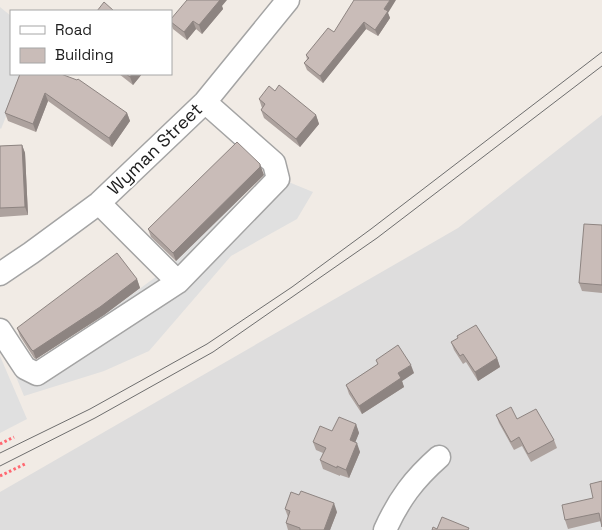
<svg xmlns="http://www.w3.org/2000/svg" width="602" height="530" font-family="'Space Grotesk',sans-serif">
<rect width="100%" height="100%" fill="#f1ebe5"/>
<path fill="#dedddd" d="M602 115V530H0V492L458 228Z"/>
<path fill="#e0e0e0" d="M0 7 11 16V74H23L1 129 0 128Z
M269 174 313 192 297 219 231 256 149 351 104 371 24 396 4 348 36 365 172 265 230 208Z
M0 356 27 419 0 433Z"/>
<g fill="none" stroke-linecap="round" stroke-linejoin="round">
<g stroke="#a4a4a4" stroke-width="25">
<path id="minor" d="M0 274 31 253 99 203 205 102 288 0
M178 282 278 179 274 163 205 102
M0 330 25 368 37 374 178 282 99 203
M385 530C399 499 414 479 439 457"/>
</g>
<path stroke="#ff6871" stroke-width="3" stroke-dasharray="2.5 2.5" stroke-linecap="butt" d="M0 444 14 437
M0 476 27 463"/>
<use href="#minor" stroke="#fff" stroke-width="22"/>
<path stroke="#6e6e6e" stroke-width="1" d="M0 453 90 409 207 344 292 287 371 229 602 52
M0 466 95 418 213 352 377 238 602 66"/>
</g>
<path fill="#ada29e" d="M222 6 223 9 202 34 196 29 187 40 173 29 171 24V19Z
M388 13 390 18 378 36 366 29 323 83 307 70 304 63 307 59 306 55 334 32Z
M20 74 127 113 130 121 112 147 48 101 36 132 8 121 5 113Z
M119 74H142L133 85Z
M275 91 316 115 319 124 300 147 264 118 261 110 262 108 259 99Z
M22 145 25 153 28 215 0 217V146Z
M264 175 176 261 151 237 148 229Z
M602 225V293L582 291 579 283Z
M137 279 140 288 104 315 36 359 34 358 20 336 17 328Z
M451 342 497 358 500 367 478 381 466 362 463 364 454 350Z
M376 360 414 373 402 381 404 387 362 414 349 394 346 385 378 364Z
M496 415 517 419 554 440 557 448 531 462 522 446 514 450 499 423Z
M356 424 359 433 355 442 360 452 349 478 340 475V476L323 469 320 460 323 453 316 450 313 442 332 431Z
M602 481 601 521 568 529 565 520 593 498Z
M285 509 337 512 330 530H288L286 523 288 517Z"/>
<path fill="#8d8481" d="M218 0H227L222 6 223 9 202 34 199 25Z
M390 0H396L388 13 390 18 378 36 375 30 384 9Z
M193 21 196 29 187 40 184 32Z
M364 22 366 29 323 83 320 76Z
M132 74H142L133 85 130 77Z
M45 93 48 101 36 132 33 124Z
M127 113 130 121 112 147 109 138Z
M316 115 319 124 300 147 296 139Z
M22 145 25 153 28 215 25 207Z
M260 164 264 175 176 261 173 253Z
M137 279 140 288 104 315 36 359 33 351Z
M497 358 500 367 478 381 475 372Z
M411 365 414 373 402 381 404 387 362 414 359 406 398 373Z
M356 424 359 433 353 448 350 440Z
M357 443 360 452 349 478 346 470Z
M334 503 337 512 330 530H324Z"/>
<path fill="#c9bcb8" stroke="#8d8481" d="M187 0H220L199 25 193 21 184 32 171 22V19Z
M354 0H390L384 9 388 11 375 30 364 22 320 76 304 63 309 58 306 55 328 28 334 32Z
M104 2 114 11H97Z
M20 74H61L77 80 78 79 127 113 109 138 45 93 33 124 5 113Z
M126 74H132L130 77Z
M279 85 316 115 296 139 261 110 265 104 259 99 269 86 275 91Z
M237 142 260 164V167L173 253 148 229Z
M22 145 25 207 0 208V146Z
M584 224 602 225V285L579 283Z
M117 253 137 279 100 307 33 351 31 349 17 328Z
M476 325 497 358 475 372 463 354 460 356 451 342 458 338 457 336Z
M398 345 411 365 398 373 401 378 359 406 346 385 378 364 376 360Z
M511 407 517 419 536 409 554 440 528 454 519 437 511 442 496 415Z
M339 417 356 424 350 440 357 443 346 470 337 466V468L320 460 326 448 313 442 320 426 332 431Z
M602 481V527L599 513 565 520 562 505 593 498 590 484Z
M301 491 334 503 324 530H300V528L286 523 290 511 285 509 291 492 299 495Z
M442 517 469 528 468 530H432L433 527 437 529Z"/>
<g text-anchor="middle" stroke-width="4" stroke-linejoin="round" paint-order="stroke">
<g font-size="18" fill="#202020" stroke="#fff">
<text transform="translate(155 149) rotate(-44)" y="6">Wyman Street</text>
</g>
</g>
<rect x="10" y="10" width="162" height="65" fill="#ffffff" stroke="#a6a6a6"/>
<rect x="20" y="26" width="25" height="8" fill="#ffffff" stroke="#a6a6a6"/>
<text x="55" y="35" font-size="15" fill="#202020">Road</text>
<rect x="20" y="48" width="25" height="15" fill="#c9bcb8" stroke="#a6a6a6"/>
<text x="55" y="60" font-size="15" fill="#202020">Building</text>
</svg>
